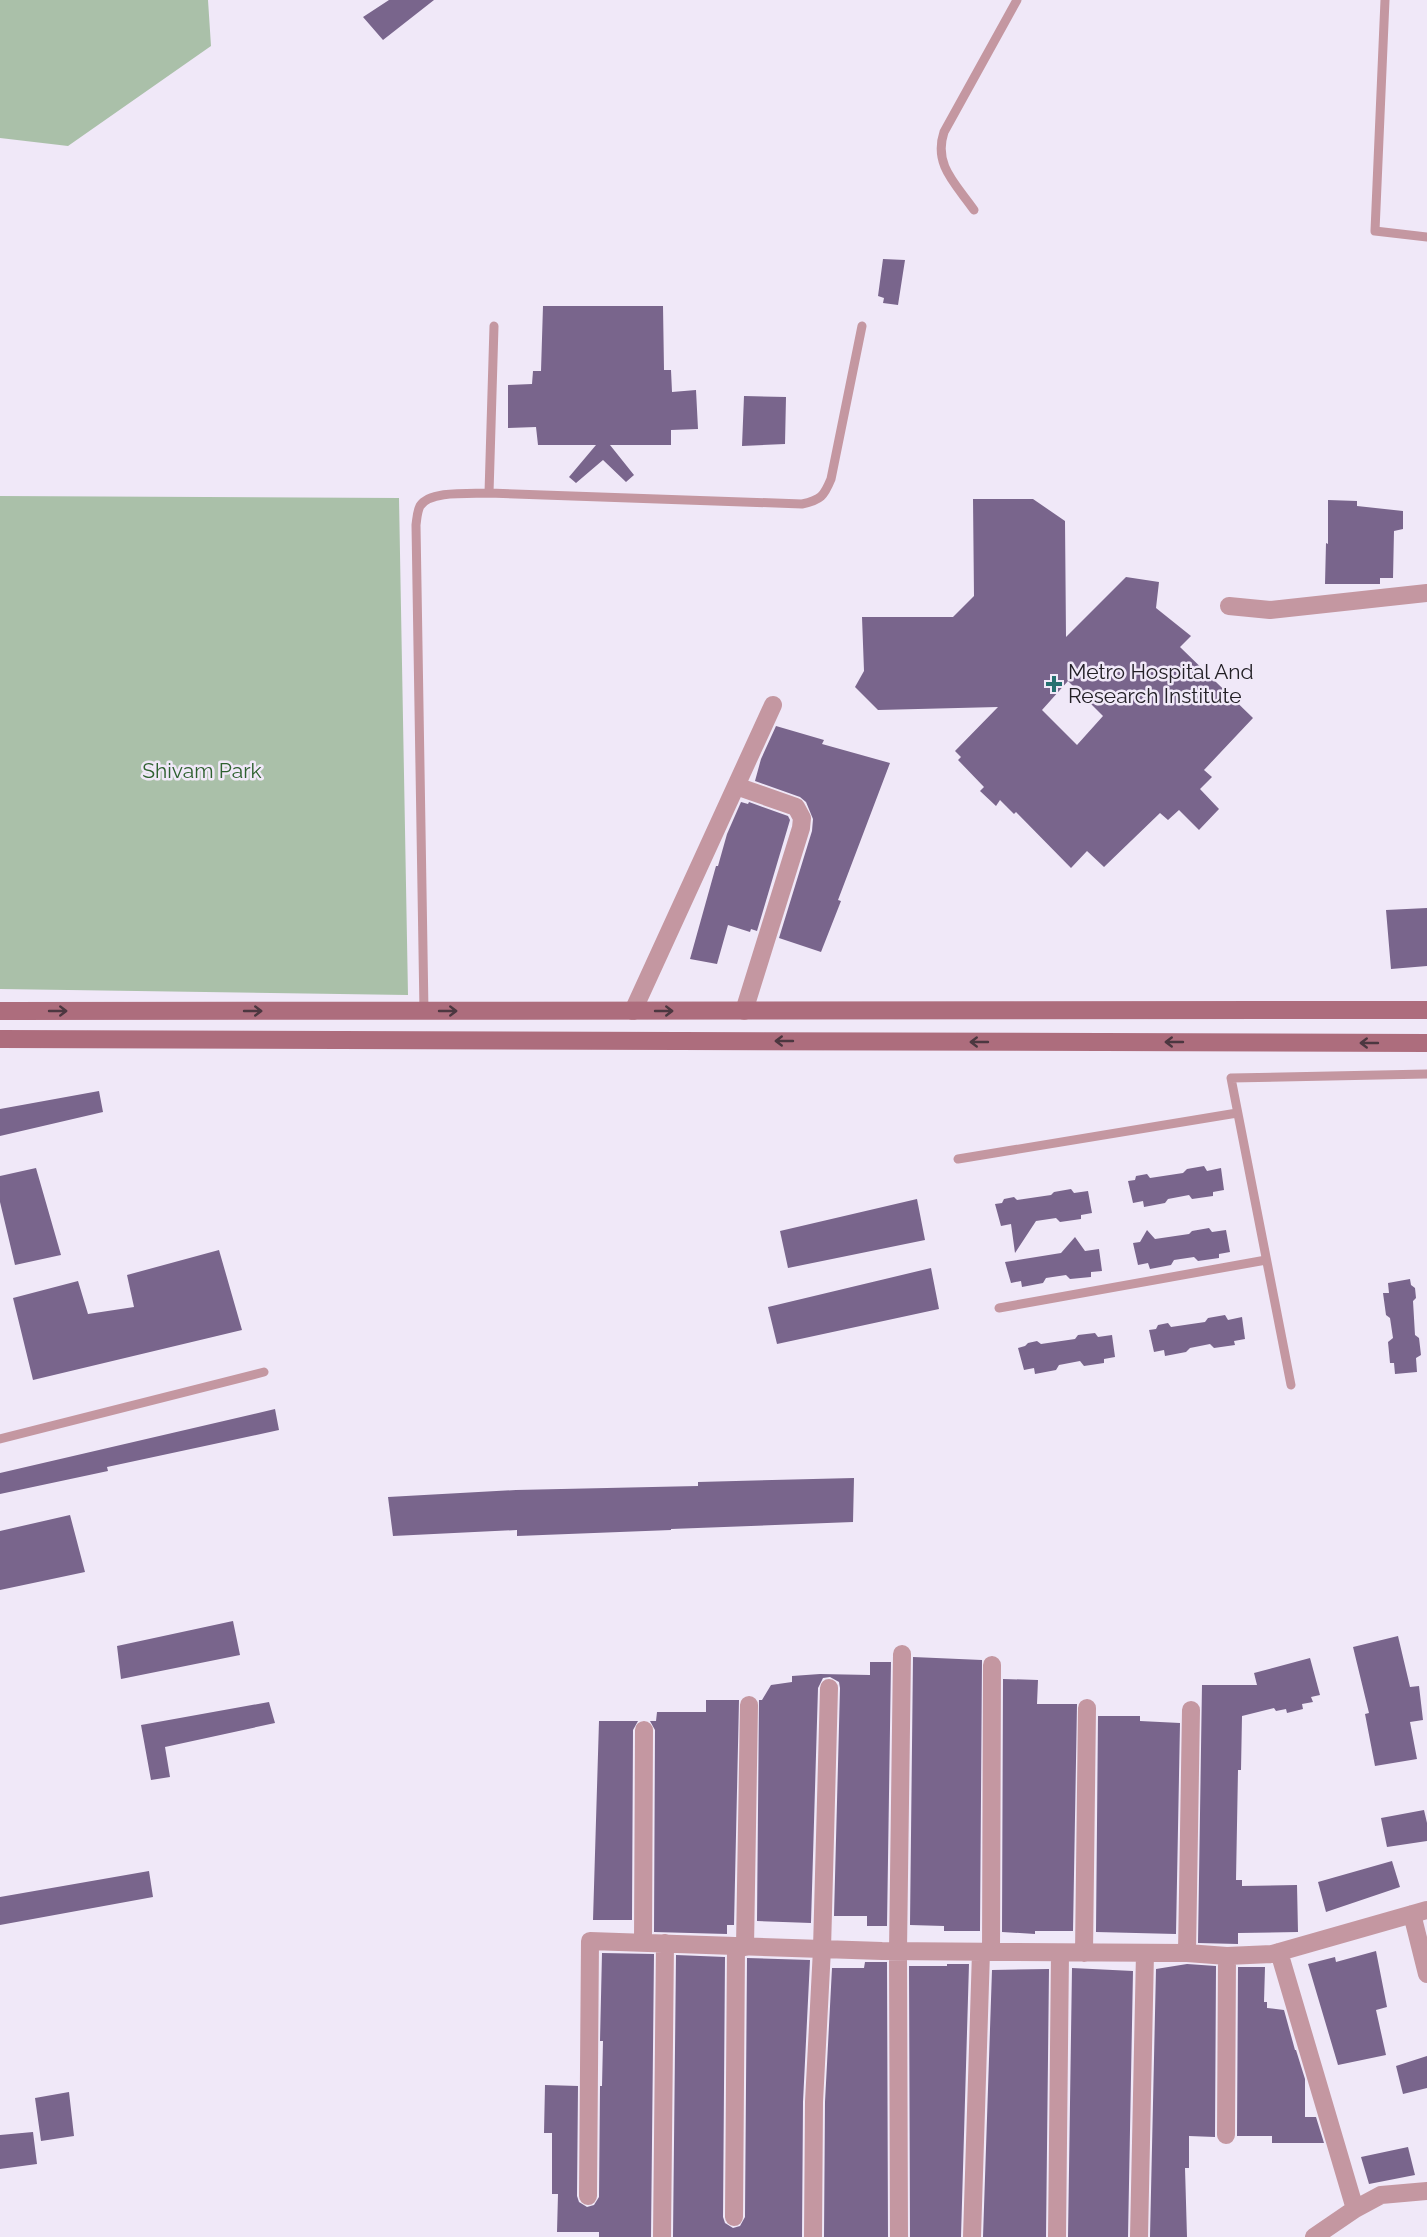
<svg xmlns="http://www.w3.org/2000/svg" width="1427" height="2237" font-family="Raleway,sans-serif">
<rect width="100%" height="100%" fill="#f0e8f8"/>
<path fill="#aac0a9" d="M0 0H208L211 46 68 146 0 138Z
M0 496 399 498 408 995 0 989Z"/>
<path fill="#79658c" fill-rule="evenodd" d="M389 0H434L383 40 363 17Z
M883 259 905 260 898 305 883 303 884 298 878 296Z
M543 306H663L664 370H671L672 392 696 390 698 429 671 430V445H610L634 475 626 482 603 460 576 483 569 477 596 445H538L536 427 508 428V385L532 384 533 371H541Z
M744 396 786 397 785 444 742 446Z
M973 499H1033L1065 521 1066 637 1126 577 1159 582 1156 608 1191 636 1180 647 1253 718 1204 770 1212 777 1200 789 1219 809 1199 830 1179 810 1168 820 1160 813 1104 867 1087 851 1071 868 1016 812 1014 814 1000 800 996 806 980 791 984 787 958 760 961 757 955 751 998 707 878 710 855 687 864 671 862 617H953L974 596ZM1068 681 1103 716 1077 745 1042 710Z
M1328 500 1357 501V506L1403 511V529L1394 531 1393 578H1380V584H1325L1326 543 1328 544Z
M776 726 824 740 822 744 890 763 838 900 841 901 821 952 779 938 812 831 813 819 806 802 800 797 755 781 761 759Z
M741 802 748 804 749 802 788 816 790 820 757 931 751 929 750 932 728 925 717 964 690 959 716 866H718L727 834Z
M1427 908V966L1391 969 1386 910Z
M99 1091 103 1112 0 1136V1109Z
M1204 1166 1207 1171 1221 1168 1224 1190 1213 1192V1196L1192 1199 1189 1195 1168 1199 1165 1203 1144 1207 1143 1201 1133 1203 1128 1181 1135 1180 1136 1176 1147 1174 1150 1178 1183 1173 1187 1169Z
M36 1168 61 1255 15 1265 0 1202V1176Z
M1071 1189 1074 1193 1088 1191 1092 1213 1081 1215V1219L1060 1222 1056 1218 1036 1221 1015 1253 1011 1224 1001 1226 995 1204 1002 1203 1004 1199 1014 1197 1017 1200 1051 1195 1054 1192Z
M917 1199 925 1240 788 1268 780 1231Z
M1209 1228 1212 1232 1226 1230 1230 1252 1219 1254V1258L1198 1261 1194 1257 1174 1260 1171 1265 1150 1269 1148 1263 1138 1265 1133 1243 1140 1242 1147 1230 1155 1239 1189 1234 1192 1231Z
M1075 1237 1085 1251 1099 1249 1102 1271 1091 1272V1277L1070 1279 1066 1275 1046 1278 1043 1283 1022 1287 1021 1281 1011 1283 1005 1262 1061 1253Z
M219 1250 242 1330 33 1380 13 1298 78 1281 88 1314 134 1307 127 1275Z
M931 1268 939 1309 777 1344 768 1307Z
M1410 1279 1411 1285 1415 1288 1416 1298 1413 1301 1415 1335 1419 1338 1421 1355 1416 1358 1417 1372 1395 1374 1394 1363H1390L1388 1342 1393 1338 1390 1318 1386 1315 1383 1293H1389L1388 1283Z
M1225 1315 1228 1320 1242 1317 1245 1339 1234 1341 1235 1345 1214 1348 1210 1344 1190 1348 1186 1352 1165 1356 1164 1350 1154 1352 1149 1330 1156 1329 1158 1325 1168 1323 1171 1327 1205 1322 1208 1318Z
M1095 1333 1098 1337 1112 1335 1115 1357 1104 1359V1363L1084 1366 1080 1361 1059 1365 1056 1370 1035 1374 1034 1368 1024 1370 1018 1348 1025 1346 1028 1343 1037 1341 1041 1344 1075 1339 1078 1335Z
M275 1409 279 1430 107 1467 108 1471 0 1494V1473Z
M854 1478 853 1522 671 1529V1530L517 1536V1530L393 1536 388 1497 516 1490 698 1486V1482Z
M70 1515 85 1572 0 1590V1531Z
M233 1621 240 1655 121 1679 117 1646Z
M1398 1636 1410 1687 1419 1686 1423 1720 1410 1722 1417 1759 1375 1766 1365 1714 1369 1713 1353 1647Z
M913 1657 982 1660 980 1931H944V1926L910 1925Z
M1310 1658 1320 1695 1311 1697 1313 1702 1302 1704 1303 1709 1287 1713 1286 1709 1276 1711 1274 1708 1242 1716 1241 1770H1238L1236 1880H1242V1886L1297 1885 1298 1932 1238 1933V1944L1198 1943 1202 1685H1257L1254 1673Z
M870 1662H891L887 1926H867V1916H834L840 1688 839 1682 830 1677 823 1678 818 1688 811 1923 757 1921 759 1700H762L771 1685 792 1682V1676L820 1674 870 1675Z
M1003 1679 1038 1680 1037 1704H1077L1073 1931H1035V1934L1002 1932Z
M706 1700H739L734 1925H727V1934L654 1932 655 1730 650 1721H656L657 1712H706Z
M269 1702 275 1723 165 1747 170 1777 151 1780 141 1725Z
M1098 1716H1140V1721L1180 1723 1176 1934 1096 1932Z
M599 1721H638L633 1730 632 1920H593Z
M1424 1810 1427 1823V1841L1387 1847 1381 1818Z
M1392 1861 1400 1887 1326 1912 1318 1882Z
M149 1871 153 1897 0 1925V1897Z
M1376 1951 1387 2007 1376 2010 1386 2055 1338 2065 1308 1964 1335 1957 1336 1962Z
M602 1953 654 1954 651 2237H599V2232H557L558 2194H552V2133H544L545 2085 578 2086 577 2196 579 2202 587 2207 594 2205 599 2197 600 2086H602L603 2041H600Z
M676 1955 725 1957 723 2217 725 2223 733 2228 740 2226 745 2217 747 1958 810 1960 803 2102 802 2237H673Z
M865 1962H887L888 2237H824L825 2102 832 1968H864Z
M947 1964H969L961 2237H910L909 1966H947Z
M1187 1964 1216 1966 1215 2137 1189 2136V2168H1185L1187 2237H1150L1156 1969Z
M1238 1967H1265L1264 2002H1267V2008L1284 2010 1295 2050H1296L1305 2079V2117H1316L1324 2143H1272V2136H1237Z
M1072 1968 1133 1971 1128 2237H1068Z
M1049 1969 1046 2237H983L992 1970Z
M1427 2056V2088L1403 2094 1396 2066Z
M69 2092 74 2136 41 2141 35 2098Z
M33 2132 37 2164 0 2169V2135Z
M1408 2147 1415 2175 1369 2184 1361 2157Z"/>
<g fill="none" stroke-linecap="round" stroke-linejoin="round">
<path stroke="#c497a1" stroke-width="9" d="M1385 0 1375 231 1427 237
M974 210C956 184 933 165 944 132L1017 0
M489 493 494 326
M424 1011 416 525C417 518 417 512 420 506 430 490 472 494 489 493L802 504C821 500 824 496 831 479L862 326
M958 1159 1237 1113
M999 1308 1266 1260
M1291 1385 1231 1078 1427 1074
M0 1439 264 1372"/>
<path stroke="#c497a1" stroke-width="18" d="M1229 606 1270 610 1427 593
M736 786 796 807 802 818 801 828 744 1011
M633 1011 773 705
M1412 1914 1427 1974
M643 1943 644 1730
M745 1947 749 1705
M991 1952 992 1665
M1279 1952 1355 2209
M1084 1953 1087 1708
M1187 1953 1191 1710
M1226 2135 1227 1956
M588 2196 590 1941 882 1951 1187 1953 1227 1956 1272 1954 1427 1910
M734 2217 736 1947
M662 2237 665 1943
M813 2237 814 2102 822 1949 829 1688
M899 2237 898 1951 902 1654
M972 2237 981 1952
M1057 2237 1060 1953
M1139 2237 1145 1953
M1314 2237 1355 2209 1381 2195 1427 2191"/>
<path stroke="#ad6d7d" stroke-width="18" d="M0 1011 1427 1010
M0 1039 1427 1043"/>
</g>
<defs><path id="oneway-shaft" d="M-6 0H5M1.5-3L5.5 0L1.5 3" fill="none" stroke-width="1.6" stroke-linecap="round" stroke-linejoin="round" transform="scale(1.5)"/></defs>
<g stroke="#4c3740">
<use href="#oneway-shaft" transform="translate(58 1011)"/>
<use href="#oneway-shaft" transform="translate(253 1011)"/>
<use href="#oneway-shaft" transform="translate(448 1011)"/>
<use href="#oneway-shaft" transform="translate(664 1011)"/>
<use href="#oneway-shaft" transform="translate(784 1041) rotate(-180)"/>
<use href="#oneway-shaft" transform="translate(979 1042) rotate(-180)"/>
<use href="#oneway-shaft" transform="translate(1174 1042) rotate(-180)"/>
<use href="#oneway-shaft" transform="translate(1369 1043) rotate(-180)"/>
</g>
<path fill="#257070" stroke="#f0e8f8" stroke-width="2" d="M1051 675h6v6h6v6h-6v6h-6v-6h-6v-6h6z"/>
<g text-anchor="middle" stroke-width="5" stroke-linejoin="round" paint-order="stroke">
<g font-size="21" fill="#232026" stroke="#f0e8f8" text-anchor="start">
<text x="1068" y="679">Metro Hospital And<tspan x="1068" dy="24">Research Institute</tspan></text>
</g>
<g font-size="21" fill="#2f6130" stroke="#f0e8f8">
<text x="202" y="778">Shivam Park</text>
</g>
</g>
</svg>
